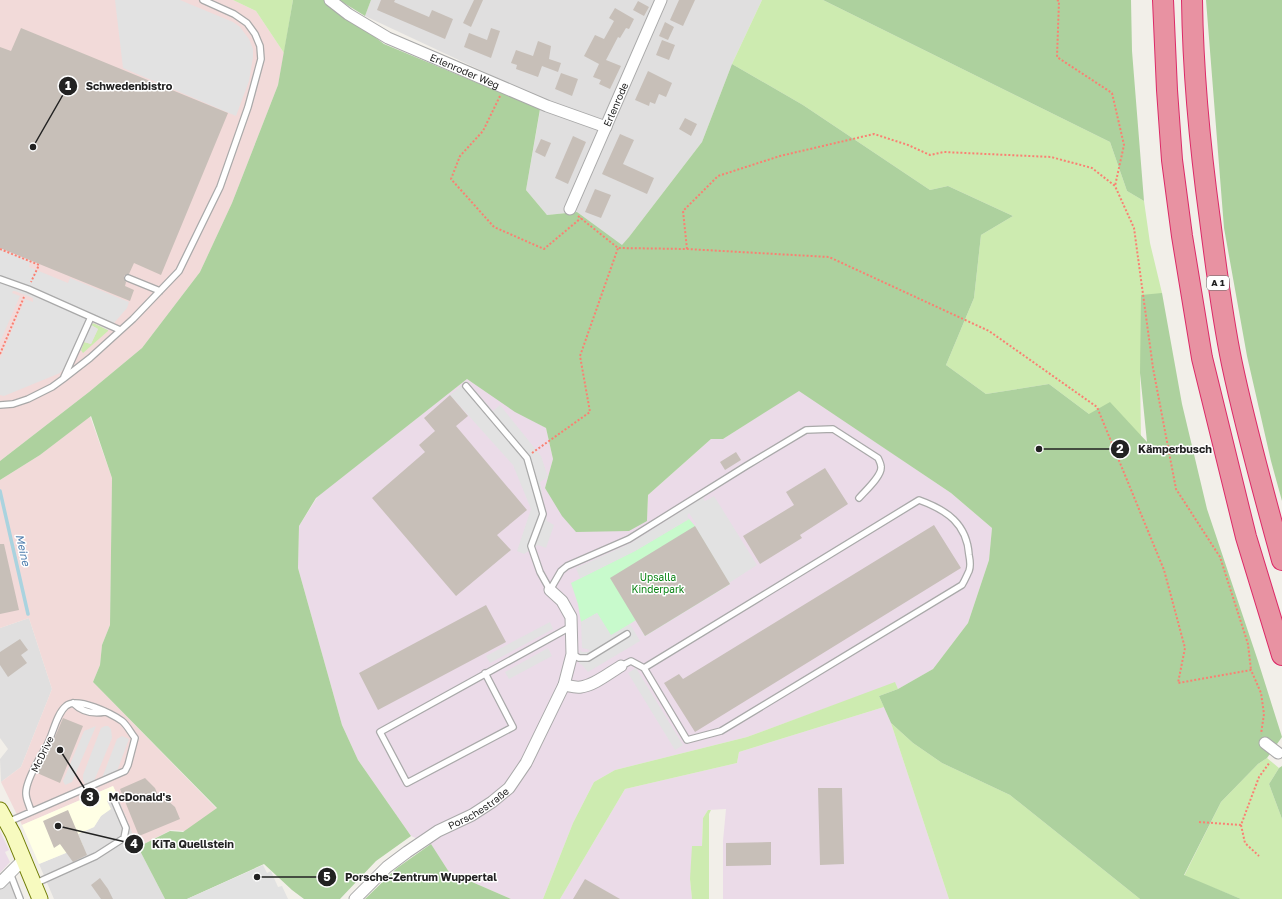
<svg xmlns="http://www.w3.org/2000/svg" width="1282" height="899" font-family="'Golos Text',sans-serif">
<rect width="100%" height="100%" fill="#f2efe9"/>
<path fill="#e0dfdf" d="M371 0H762L732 64 702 142 629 237 622 246 577 212 547 215 526 190 542 99 365 16Z
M29 618 52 689 21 767 1 782 0 759 8 749 0 738V628Z
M118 796 138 847 165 899H54L39 864 83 846 78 834 94 827 101 816 110 809 107 801Z
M13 875 23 899H0V889Z"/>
<path fill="#f2dad9" d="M0 0H233L256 11 284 53 278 85 232 203 200 272 142 348 89 392 0 461Z
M90 416 112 478 110 625 102 645 100 665 93 682 217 809 186 831 171 830 138 847 113 786 22 825 1 782 21 767 52 689 29 618 0 628V480L40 455Z"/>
<path fill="#ebdbe8" d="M467 379 519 413 546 428 553 459 545 488 647 521 648 495 711 439H723L799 390 951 493 992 528 989 560 968 623 933 669 898 689 895 683 747 737 615 770 594 782 573 823 543 899H511L449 872 431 845 411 836 358 760 342 725 298 568 299 526 318 496Z
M884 707 891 723 949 899H723V841L726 809 708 810 703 818 702 846 690 879 692 899H560L625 789 737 763 739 752Z
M0 831 9 850 5 852 10 862 0 873Z"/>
<path fill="#ffffe5" d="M113 786 118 796 107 801 111 809 101 816 94 827 78 834 83 846 39 864 22 825Z"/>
<path fill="#cdebb0" d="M233 0H293L284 53 256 11Z
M762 0H823L1110 142 1127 191 1144 201 1150 243 1162 293 1140 373 1141 439 1089 414 1049 384 986 394 946 365 974 298 981 235 1013 216 948 186 930 190 803 105 732 64Z
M93 323 108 330V331L83 353 81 350 84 342 91 344 98 329 91 325Z
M895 682 898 689 879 696 884 707 739 752 737 763 625 789 560 899H543L573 823 594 782 615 770 747 737Z
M891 723 913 743 942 763 1010 795 1140 899H949Z
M1267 758 1279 768 1269 784 1282 819V899H1241L1184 876 1221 802 1258 764Z
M708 810H711L709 814V899H692L690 879 692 846H702L703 818Z"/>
<path fill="#add19e" d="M293 0H326L384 44 540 109 526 190 547 215 577 212 622 245 629 237 702 142 732 64 803 105 930 190 948 186 1013 216 981 235 974 298 946 365 986 394 1049 384 1089 414 1110 402 1147 442 1140 373 1141 295 1162 293 1182 404 1207 509 1258 661 1282 737 1267 758 1258 764 1221 802 1184 875 1241 899H1140L1010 795 942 763 913 743 891 723 879 696 898 689 933 669 968 623 989 560 992 528 951 493 799 391 723 439H711L648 495 647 521 629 531 576 532 562 516 545 488 553 459 546 428 515 412 467 379 316 498 299 526 298 568 342 725 358 760 411 836 376 861 340 899H304L292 890 264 864 187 899H165L138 847 170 831 183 832 217 808 93 682 100 665 102 645 110 625 112 478 91 416 40 455 0 480V461L89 392 142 348 200 272 232 203 278 85Z
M339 0H371L365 16Z
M823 0H1131L1132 51 1144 201 1127 191 1110 142Z
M1206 0H1282V501L1271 461 1247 356 1224 228Z
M1282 766V819L1269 784 1279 768Z
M431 844 449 872 511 899H365L397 868Z"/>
<path fill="#c8facc" d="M689 519 695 526 730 584 645 636 636 620 611 636 597 613 581 622 578 604 571 583 635 551Z"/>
<path fill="#e2e2e2" d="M115 0H180L233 22 240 27 249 39 253 49V57L249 81 236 116 123 68Z
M0 249 30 262 29 267 68 283 70 278 129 302 127 308 108 330 94 323 92 324 91 325 98 329 91 344 84 342 81 350 60 373 4 396 0 395V359L25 299 33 302V298L15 291H13L12 293 20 296 0 342Z
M467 381 493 411 500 405 541 456 548 477 540 482 547 521 554 525 546 548 538 545 524 554 517 551 531 509 513 465 450 395Z
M705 496 703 499 705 501 714 496 757 565 729 583 695 526 696 524 689 513 687 516 689 519 635 551 580 578 576 568 631 543Z
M597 613 611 635 630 624 640 641 588 672 582 665 579 663 580 650 582 652H588L590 650 582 648 581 622Z
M550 622 553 629 490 663 486 656Z
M548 648 552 656 509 679 505 672Z
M636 668 683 745 675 750 628 673Z
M96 726 72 782 65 785 63 781 84 731Z
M105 726H108L111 729 112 738 94 781 85 784 83 780V775L101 728Z
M122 736 129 739 117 771 102 778 117 739Z
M263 865 267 873 271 871 278 887 282 886 288 899H187Z"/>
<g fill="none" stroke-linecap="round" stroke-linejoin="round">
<path stroke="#aad3df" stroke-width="3.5" d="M0 491 28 614"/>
</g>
<path fill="#c7bfb8" d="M381 0H395L394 2 429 17 432 10 453 19 445 39 377 10Z
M474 0H483L471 27 463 23Z
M679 0H695L683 26 670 20Z
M638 1 649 7 644 16 633 10Z
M615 8 634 19 629 29 626 28 620 38 618 37 606 60 621 66 610 89 599 84 601 80 593 77 599 64 584 56 595 35 604 39 614 21 609 18Z
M665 22 674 27 668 40 659 36Z
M21 28 228 113 161 275 134 263 129 274H127L124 276V279L126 282 125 286 134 290 130 301 0 248V47L11 51Z
M491 28 500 31 491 58 464 47 469 33 487 40Z
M662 40 675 45 669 60 656 55Z
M538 41 551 46 549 59 561 63 558 72 542 66 538 77 516 69 517 65 511 63 516 50 533 56Z
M648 71 672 83 666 97 659 94 655 104 650 102 649 106 635 100Z
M561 73 578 79 572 96 555 89Z
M685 118 697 124 691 136 679 129Z
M620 134 634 140 623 164 654 178 647 194 602 174Z
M573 136 586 142 568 184 555 178Z
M541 139 551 143 545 157 535 152Z
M595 189 611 195 601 218 585 212Z
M450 395 468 416 456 426 527 510 497 535 511 550 456 596 372 498 425 452 419 445 435 431 424 418Z
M736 452 741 460 725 470 720 462Z
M825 468 848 504 800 535 802 538 760 564 743 536 794 505 786 492Z
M934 525 961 568 695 732 664 683 679 674 683 679Z
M695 526 730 584 645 636 610 578Z
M0 544H4L19 610 0 614Z
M486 605 506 642 378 710 359 673Z
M20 639 28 650 21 655 27 663 8 677 0 665V652Z
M63 718 83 726 60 783 37 773 52 744Z
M145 778 155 788 161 802 167 800 175 807 180 819 139 836 120 789Z
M818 788H842L844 864 820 865Z
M68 810 87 855 73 862 60 844 54 848 43 821Z
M771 842V865L726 866V843Z
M100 878 108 889 113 899H101L91 885Z
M585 879 620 899H573Z"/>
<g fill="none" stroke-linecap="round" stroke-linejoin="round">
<g stroke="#a9a9a9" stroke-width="8">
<path id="service" d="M128 278 160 291
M0 279 28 289 120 330
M64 377 91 317
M466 386 527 458 543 514 531 546 540 572 550 590
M0 405 13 404 28 399 52 387 63 379 90 358 133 319 179 271 220 187 248 107 261 59 260 46 255 34 247 23 234 14 203 0
M550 590 561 571 567 566 629 539 746 466 806 430 833 429 878 458C879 460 881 464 881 467 882 476 865 491 859 498
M572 654 579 658H588L627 634
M621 666 631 661 644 668 919 500C947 510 967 524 969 555 970 560 971 566 969 571 967 575 965 580 962 585L721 731 687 740 644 668
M485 673 513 727 407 783 380 732 572 626
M73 703C82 712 94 714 105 712
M8 822 125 771 128 765 135 738C131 733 127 725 122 721 112 714 77 696 66 706 56 714 53 735 46 747 40 757 25 783 26 794 26 800 30 806 31 812
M10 873 20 899
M34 884 96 856 124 838 126 828 114 800"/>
</g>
<g stroke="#a9a9a9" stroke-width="13">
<g id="minor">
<path id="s1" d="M330 0 348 14 388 38 547 106 606 127"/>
<path id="s2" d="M570 209 661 0"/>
<path d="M564 685C570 686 575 688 581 687 595 685 609 673 621 666"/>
<path d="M1265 743 1278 753"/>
<path d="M0 883 24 859"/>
<path id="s3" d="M355 899 387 867 407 852 438 831 472 815 492 802 509 788 526 763 564 685 572 654 571 617 562 601 550 590"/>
</g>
</g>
<g stroke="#707d05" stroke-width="17">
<path id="secondary" d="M0 810 13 834 40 899"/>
</g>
<g stroke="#dc2a67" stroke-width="22">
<path id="motorway" d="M1163 0 1167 90 1172 160 1182 236 1202 358 1246 537 1282 655
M1192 0C1193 74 1200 147 1210 220 1216 268 1222 316 1232 364 1246 430 1264 495 1282 560"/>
</g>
<path stroke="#fa8072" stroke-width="2" stroke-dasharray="2 2" stroke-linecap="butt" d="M1057 0 1059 1 1057 57 1112 93 1124 145 1115 186
M500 96 483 131 460 156 451 179 494 227 544 249 581 218
M578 216 618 248 687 249 829 257 989 331 1097 407 1164 570 1185 648 1178 683 1251 670 1261 693 1264 714 1261 734
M0 249 39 265 31 282
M687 249 683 211 718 176 780 156 874 134 908 145 930 155 944 152 1051 157 1092 168 1115 186 1134 228 1153 368 1176 489 1220 557 1248 644 1251 670
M0 354 24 297
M532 453 590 412 580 356 618 248
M1199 822 1241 825 1259 777 1270 762
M1241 825 1245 843 1259 856"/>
<use href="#service" stroke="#fff" stroke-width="5.5"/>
<use href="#minor" stroke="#fff" stroke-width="11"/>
<use href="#secondary" stroke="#f7fabf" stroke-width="15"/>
<use href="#motorway" stroke="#e892a2" stroke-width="20"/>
</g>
<g text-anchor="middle" stroke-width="3" stroke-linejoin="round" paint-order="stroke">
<rect fill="#fff" stroke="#646464" stroke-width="1" x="1207" y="276" width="22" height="14" rx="3"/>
<g font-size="9" font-weight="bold" fill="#222">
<text x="1218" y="286">A 1</text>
</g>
<g font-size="10" fill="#222" stroke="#fff">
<text dy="4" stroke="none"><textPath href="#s1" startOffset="153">Erlenroder Weg</textPath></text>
<text dy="4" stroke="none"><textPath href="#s2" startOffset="114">Erlenrode</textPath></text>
<text transform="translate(42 754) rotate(-64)" y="4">McDrive</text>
<text dy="4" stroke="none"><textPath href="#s3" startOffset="154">Porschestraße</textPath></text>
</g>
<g font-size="10" fill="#0c8416" stroke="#fff">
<text x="658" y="581">Upsalla<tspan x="658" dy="12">Kinderpark</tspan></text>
</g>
<g font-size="11" font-style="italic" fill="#4a7aab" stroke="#fff">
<text transform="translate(23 550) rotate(77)" y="4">Meine</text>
</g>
</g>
<path fill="none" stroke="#222" stroke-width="1.5" d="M33 147L68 86M1039 449L1120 449M60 750L90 797M58 826L134 844M257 877L327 877"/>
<g fill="#222" stroke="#fff" stroke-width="1.5">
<circle cx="33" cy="147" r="4"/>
<circle cx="1039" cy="449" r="4"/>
<circle cx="60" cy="750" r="4"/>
<circle cx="58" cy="826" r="4"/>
<circle cx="257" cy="877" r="4"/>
<circle cx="68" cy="86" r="10"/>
<circle cx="1120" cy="449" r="10"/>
<circle cx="90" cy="797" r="10"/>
<circle cx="134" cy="844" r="10"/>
<circle cx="327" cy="877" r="10"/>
</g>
<g font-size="12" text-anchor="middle" font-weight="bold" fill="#fff">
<text x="68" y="90">1</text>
<text x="1120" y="453">2</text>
<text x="90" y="801">3</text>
<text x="134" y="848">4</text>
<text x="327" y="881">5</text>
</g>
<g font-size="11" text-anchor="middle" font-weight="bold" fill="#222" stroke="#fff" stroke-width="3" stroke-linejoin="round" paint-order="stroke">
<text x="129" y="90">Schwedenbistro</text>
<text x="1175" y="453">Kämperbusch</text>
<text x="140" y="801">McDonald's</text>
<text x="193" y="848">KiTa Quellstein</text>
<text x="421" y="881">Porsche-Zentrum Wuppertal</text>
</g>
</svg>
